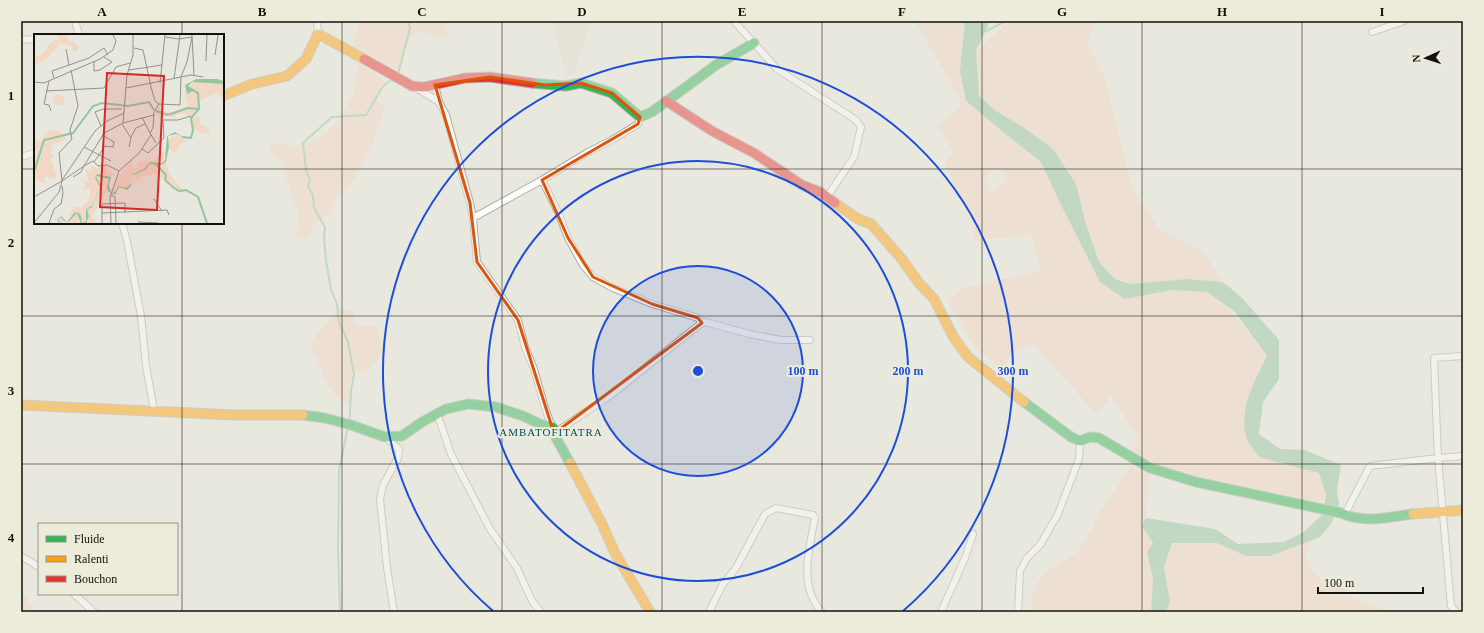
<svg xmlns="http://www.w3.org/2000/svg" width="1484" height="633" font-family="'Times New Roman',serif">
<rect width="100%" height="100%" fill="#e9e8df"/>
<path fill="#deddcc" d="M551 21H589L586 37 573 74 567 76Z"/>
<path fill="#f1d8c5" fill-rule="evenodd" d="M364 21H443L450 35 440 38 417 32 412 36 397 69 354 47V40L359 23Z
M915 21H965L960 71 966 101 1003 132 1041 162 1059 201 1100 282 1125 299 1172 290 1207 292 1232 312 1267 356 1253 382 1246 437 1290 464 1319 473 1326 495 1319 502 1166 469 1141 461 1132 450 1139 438 1111 396 1097 415 1034 345 1018 351 1000 368 973 346 947 300 964 288 1041 270 1031 235 974 241 971 217 958 196 945 162 954 153 937 125 961 107 960 99ZM999 168 1006 183 992 191 985 176Z
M1009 21H1096L1087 43 1104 77 1134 192 1161 231 1203 251 1223 282 1187 279 1130 284 1115 279 1099 262 1085 221 1076 184 1053 150 1023 127 996 111 979 96 976 51Z
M358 63 385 80 374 97 385 108 374 136 372 147 356 178 349 187 340 193 329 215 314 224 308 239H297L294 234 299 223 298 213 282 166 271 151 270 145 276 143 299 146 320 138 337 122 354 92Z
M342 310H351L353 312 354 324 376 327 382 345 379 357 372 367 364 371 353 372C348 381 350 393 350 403L344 402 331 390 322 375 318 361 311 349V342L316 335 337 311Z
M1131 466 1149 474 1146 518 1142 526 1153 543 1147 552 1153 579 1151 612H1033L1031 599 1037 583 1048 571 1077 552 1093 527 1099 511 1110 498Z
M1312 540 1306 552 1307 564 1314 574 1325 582 1343 587 1352 597 1389 612H1166L1170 602 1164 567 1172 543H1217L1246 556H1270Z
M21 595H25L36 612H21Z"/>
<path fill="#92c6a1" d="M965 21H990L976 51 979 96 996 111 1023 127 1053 149 1076 184 1085 221 1099 262 1115 279 1130 284 1187 279 1223 282 1242 298 1279 340V379L1263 402 1259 434 1280 449 1305 450 1341 465 1337 491 1339 504 1331 524 1320 537 1270 556H1246L1217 543H1172L1164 567 1170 602 1166 612H1151L1153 579 1147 552 1153 543 1142 526 1146 518 1215 529 1238 544 1284 542 1304 532 1323 514 1326 495 1319 473 1259 457C1255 451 1248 443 1246 436 1239 409 1255 379 1267 356L1235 312 1207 292 1172 290 1125 299 1100 282 1059 201 1041 162 1003 132 966 101 960 71Z"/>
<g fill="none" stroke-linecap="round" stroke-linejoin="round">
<path stroke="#92c6a1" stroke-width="2" d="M984 32 1006 21
M398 74 410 28 408 21
M349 422 350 415 351 391 354 374 348 342 339 322 337 304 331 289 326 261 324 238 325 227 314 208 313 196 308 186 310 181 306 170 303 143 332 117 366 115 383 86 393 79
M340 612 338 551 339 471 348 426"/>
<g stroke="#acaca5" stroke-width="8">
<path id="street" d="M75 21 79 35
M317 21 318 34
M734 21 777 69 856 120 861 127 854 157 827 197
M1372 32 1404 21
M21 39 35 40
M435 85 439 102 446 115 470 203 473 218 477 262 518 320 525 347 534 369 545 408 552 427
M415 87 439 102
M21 157 35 153
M542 180 558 212 568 238 583 265 593 277 613 288 652 304 698 318 702 323
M473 218 542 180 588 152 612 140 638 124 640 117
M122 223 127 241 141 316 146 366 154 410
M437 413 451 454 490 529 517 568 532 601 541 612
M556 432 611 395 699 325 706 322 749 334 781 340H810
M385 437 399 449 398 458 383 485 380 499 387 568 394 612
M1345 514 1370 466 1438 458 1463 456
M21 556 39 567
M74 594 94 612
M709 612 723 584 736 568 765 514 776 508 813 515 815 518C809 549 798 587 822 612
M941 612 965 558 973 534
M1018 612 1020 571 1027 558 1040 545 1058 514 1079 459 1080 441
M1456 612 1451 606 1438 458 1434 358 1463 356"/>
</g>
<g stroke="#acaca5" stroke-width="11">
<path id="fast" d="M532 83 565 86 581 83 612 93 640 117 652 112 716 65 754 43
M1024 402 1071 437 1080 441 1090 437 1099 438 1150 468 1196 482 1341 513C1365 524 1388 517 1413 514
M303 415 325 418 351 425 385 437 402 436 422 422 446 409 468 404 496 407 523 416 540 424 552 427 556 432V438L570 463"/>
</g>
<g stroke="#acaca5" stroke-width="11">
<path id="slow" d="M223 96 252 84 287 76 306 59 318 34 364 59
M835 203 858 219 871 224 901 258 919 283 934 299 954 338 968 357 1024 402
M21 405 234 415H303
M570 463 602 524 615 553 650 612
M1413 514 1463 510"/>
</g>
<g stroke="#acaca5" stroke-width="11">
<path id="jam" d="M364 59 412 86 424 87 465 78 490 77 532 83
M666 101 712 131 754 153 802 185 820 192 835 203"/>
</g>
<use href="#street" stroke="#fcfcfa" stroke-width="6"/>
<use href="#fast" stroke="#30b455" stroke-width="9"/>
<use href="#slow" stroke="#ff9f0a" stroke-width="9"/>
<use href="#jam" stroke="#e5322d" stroke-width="9"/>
</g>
<path d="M0 0H1484V633H0ZM490 77 545 85 581 83 612 93 640 117 638 124 542 180 568 238 593 277 652 304 698 318 702 323 556 432 552 427 518 320 477 262 470 203 435 85Z" fill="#e9e8df" fill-opacity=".55" fill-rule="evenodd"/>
<path fill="none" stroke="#dd550c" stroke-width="3" stroke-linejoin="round" d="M490 77 545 85 581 83 612 93 640 117 638 124 542 180 568 238 593 277 652 304 698 318 702 323 556 432 552 427 518 320 477 262 470 203 435 85Z"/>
<path fill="none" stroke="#12110b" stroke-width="1" stroke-opacity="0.55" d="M182 21V35M342 21V612M502 21V612M662 21V612M822 21V612M982 21V612M1142 21V612M1302 21V612M21 169H35M223 169H1463M182 223V612M21 316H1463M21 464H1463"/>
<circle cx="698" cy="371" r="105" fill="#1d4ed8" fill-opacity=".12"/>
<g fill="none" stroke="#1d4ed8" stroke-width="2">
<circle cx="698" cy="371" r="105"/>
<circle cx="698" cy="371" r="210"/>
<path d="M493 611A315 315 0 1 1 903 611"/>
</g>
<g text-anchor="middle" stroke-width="4" stroke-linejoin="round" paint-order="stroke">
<g font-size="11" letter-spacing="1" fill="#004b67" stroke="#edecdb">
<text x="551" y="436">AMBATOFITATRA</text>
</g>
</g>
<g transform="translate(34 34)">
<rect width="190" height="190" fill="#e9e8df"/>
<path d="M24 1H32L36 6 35 9 39 7 44 11V16L40 18 37 12 27 9 13 25 0 31V23L10 19 17 8 25 5ZM162 47 190 50V63L187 64 184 58 166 67 163 58 154 52ZM149 53 152 59H162L164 66 163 78 155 82 152 79 143 80 139 84 135 81 124 82 122 77 124 73 132 78H139L154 71ZM19.5 66a5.5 5.5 0 1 1 11 0a5.5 5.5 0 1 1-11 0ZM165 81 167 91 175 94V100L165 98 160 94 158 85ZM18 96 28 98 32 105 18 111 17 119 21 121 17 125 23 143 18 145 11 142V149L0 146V130L4 115 0 117V103L7 107 12 98ZM142 101 154 107 146 110 142 119 137 116 134 105ZM133 115 129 128H116L110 135 99 140 96 151 92 154 82 153 81 158H78L84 142 94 133 92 130 98 126 100 134H103V128L114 126 116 128ZM132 128 135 139 147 154 155 158 148 159 132 145V142H131L132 147 121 140 107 143 99 151 101 140 108 138 116 130H121L129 138 123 131ZM58 131 62 134 71 132 82 142 61 141 66 153 59 171 52 175 54 183 48 189 45 178 40 179 37 183 35 180 41 172 47 174 55 166 56 154 48 156 52 151 46 146 55 148 51 136 55 135 56 138ZM64 141 75 145V158L71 159 58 183 63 189H49L55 182 53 175 60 171 67 152 62 143ZM41 179 46 181 48 189 24 188 28 183 34 188Z" fill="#f1d8c5"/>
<path d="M162 45H183L190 47V50L158 48 154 52 161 56 153 60 151 51ZM141 98 150 104 142 100 134 102 135 113 132 128 127 131 116 130 111 136 99 141 97 152 93 156 85 153 81 161 75 158 73 154 75 145 62 142 67 152 59 172 57 174 53 175 55 182 52 189H47L43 179 34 188H33L29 186 27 183 24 186 27 189 24 188 23 186 27 182 33 188 41 178 45 179 47 182 48 189 52 187V175L59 171 66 153 61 144 63 140 77 143 75 151 77 159 81 158 84 152 92 154 98 149 99 140 110 135 116 128 128 129 131 126 133 102Z" fill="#92c6a1"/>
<path fill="none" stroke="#92c6a1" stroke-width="2" d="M122 77 134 81 154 74 165 75M148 103 157 104 159 96 157 84 165 75 164 59 158 56M122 130 132 141 131 146 140 154 145 157 152 156 164 163 173 189M0 138 10 106 39 99 59 72 68 69 94 72 115 68 120 76"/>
<path fill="none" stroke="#93928a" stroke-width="1" d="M158 1 160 41M131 3 145 5 158 3M100 14 109 16 117 53 121 67 125 70 120 78 119 94 116 99 122 109M32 15 35 31M181 21 184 1M60 27V37L66 36 78 28 70 23M172 27 173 1M95 36 128 31M20 44 18 37 55 24 70 14 74 21M140 45 146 1M15 47 10 70 15 71 17 77M0 48 10 49 66 25 79 16 82 7 79 1M126 49 131 1M92 54 157 41 169 43M12 57 70 54 82 33 96 29M125 70 146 71 147 43 153 28 158 3M108 83 116 99M89 89 120 81M88 90 97 104 95 113M67 92 61 78 69 75H88M97 103 102 94 111 90M50 113 77 127M108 115 114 119 130 104 129 86H144L157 82M60 128 71 112 79 113 80 108 68 101M39 143 47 138 50 132 59 127 64 132 73 131 85 137M28 146 61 97 73 87 90 79M28 147 25 119 38 105 36 96 44 72 37 36M77 161 81 163 82 189M0 163 28 147M120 165 128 177M68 179 133 176 135 181M104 188 125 189M0 189 25 158 28 147 50 132 70 99 89 89 93 41 99 21V1M15 189 20 175 27 170 29 159 28 152M68 189V170L91 169V179M77 189 76 163 85 137 105 119 117 101"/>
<path fill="#d62828" fill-opacity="0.15" stroke="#d62828" stroke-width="2" d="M73 39 130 42 123 176 66 173Z"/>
<rect width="190" height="190" fill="none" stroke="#12110b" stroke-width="2"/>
</g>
<circle cx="698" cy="371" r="6" fill="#1d4ed8" stroke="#edecdb" stroke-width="2"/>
<g font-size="12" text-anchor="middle" font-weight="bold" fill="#1d4ed8" stroke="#edecdb" stroke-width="4" stroke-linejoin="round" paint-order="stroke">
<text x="803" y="375">100 m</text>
<text x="908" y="375">200 m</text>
<text x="1013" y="375">300 m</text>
</g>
<rect width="1484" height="633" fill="none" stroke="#edecdb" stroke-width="44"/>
<rect x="38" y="523" width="140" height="72" fill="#edecdb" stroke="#959488"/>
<rect x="46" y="536" width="20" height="6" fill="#30b455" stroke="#959488"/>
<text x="74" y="543" font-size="12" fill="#12110b">Fluide</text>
<rect x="46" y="556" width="20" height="6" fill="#ff9f0a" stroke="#959488"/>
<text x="74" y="563" font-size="12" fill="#12110b">Ralenti</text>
<rect x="46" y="576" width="20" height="6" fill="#e5322d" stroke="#959488"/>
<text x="74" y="583" font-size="12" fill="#12110b">Bouchon</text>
<g transform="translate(1426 58) rotate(267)" stroke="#edecdb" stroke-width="3" paint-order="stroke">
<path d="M0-3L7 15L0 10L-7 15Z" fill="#12110b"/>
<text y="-6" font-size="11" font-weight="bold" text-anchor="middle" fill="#12110b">N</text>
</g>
<path d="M1318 587v6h105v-6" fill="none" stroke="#12110b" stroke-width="2"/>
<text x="1324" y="587" font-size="12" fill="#12110b" stroke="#edecdb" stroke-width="3" paint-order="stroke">100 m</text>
<rect x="22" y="22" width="1440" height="589" fill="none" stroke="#12110b" stroke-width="1.5"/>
<g font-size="13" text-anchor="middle" font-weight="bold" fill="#12110b">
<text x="102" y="16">A</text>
<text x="262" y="16">B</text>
<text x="422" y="16">C</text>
<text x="582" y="16">D</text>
<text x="742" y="16">E</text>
<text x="902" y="16">F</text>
<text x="1062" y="16">G</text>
<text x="1222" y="16">H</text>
<text x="1382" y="16">I</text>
<text x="11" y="100">1</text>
<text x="11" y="247">2</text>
<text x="11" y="395">3</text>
<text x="11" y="542">4</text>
</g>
</svg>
